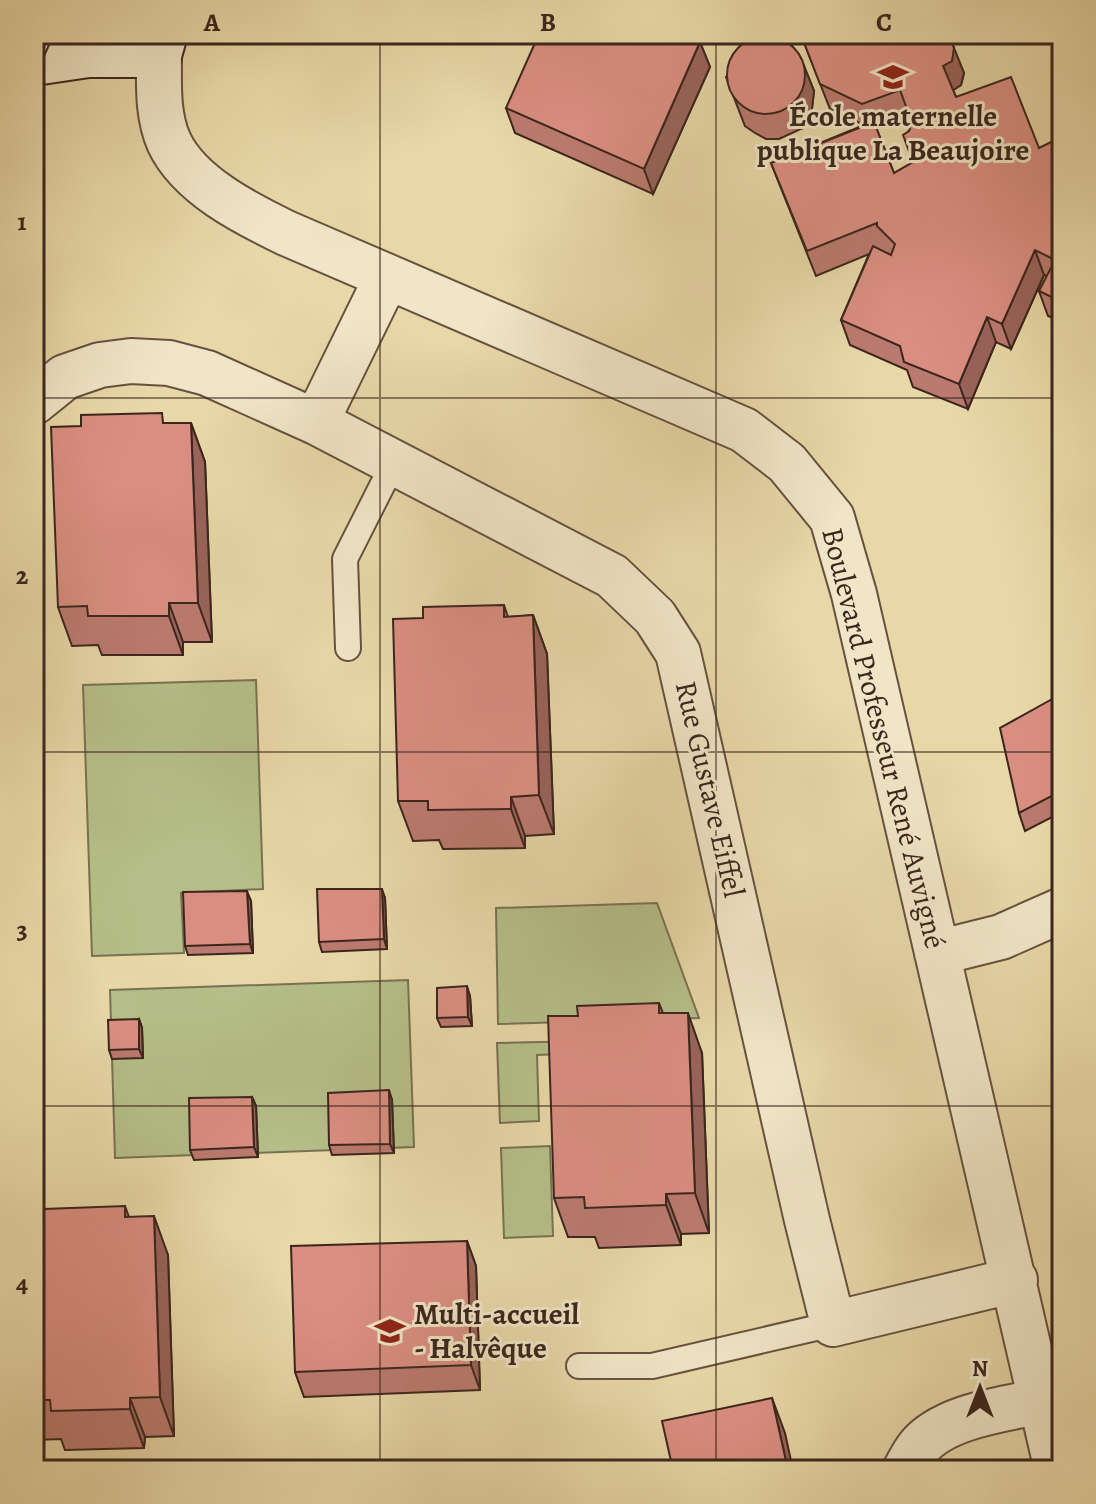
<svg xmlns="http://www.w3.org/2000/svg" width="1096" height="1504" font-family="Alegreya,serif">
<rect width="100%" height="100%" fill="#e8d7a7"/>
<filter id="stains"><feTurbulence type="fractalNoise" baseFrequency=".0025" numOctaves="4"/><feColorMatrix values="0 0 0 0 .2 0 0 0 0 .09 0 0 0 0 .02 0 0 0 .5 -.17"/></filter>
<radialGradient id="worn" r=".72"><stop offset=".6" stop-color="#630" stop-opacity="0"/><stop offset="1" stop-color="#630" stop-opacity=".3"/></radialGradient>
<path fill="#b5be88" stroke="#787252" stroke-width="2" d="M256 680 263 889 181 893 184 953 92 956 83 685Z
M657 903 699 1018 498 1024 496 908Z
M408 980 414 1147 115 1158 110 990Z
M586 1041V1053L537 1055 539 1121 500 1123 497 1043Z
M550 1146 553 1236 504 1238 501 1148Z"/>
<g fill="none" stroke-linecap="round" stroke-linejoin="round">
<g stroke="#665240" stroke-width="28">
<path id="lane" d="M348 648 345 559 394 462
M579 1366H652L833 1324"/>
</g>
<g stroke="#665240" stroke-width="48">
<path id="street" d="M159 55C159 84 157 115 169 142 189 185 245 213 286 233L744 430 787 463 832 518 854 594 1057 1470
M34 402 65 377 100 365 131 361 169 363 207 373 316 422 612 576 655 617 678 653 807 1220 833 1324 1015 1280
M316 422 387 277
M937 953 1001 937 1062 910
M905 1470C909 1463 913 1454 918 1448 943 1416 1005 1409 1042 1401"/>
</g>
<g stroke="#3b261d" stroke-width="48">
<path id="secondary" d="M34 63 88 55H159L165 34"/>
</g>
<use href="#lane" stroke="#f0e5c6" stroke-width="24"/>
<use href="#street" stroke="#f0e5c6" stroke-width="44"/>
<use href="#secondary" stroke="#f0e5c6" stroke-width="44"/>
<path stroke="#3b261d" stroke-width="2" d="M34 78 54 34"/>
</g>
<path fill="#bb7a6f" stroke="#3b261d" stroke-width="2" fill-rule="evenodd" d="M767 34H948L964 73 961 85 953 90 956 97 1039 148 1062 155V322L1048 316 1039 291 1047 276 1044 275 1011 349 996 342 968 409 913 387 907 370 850 345 841 320 869 254 816 276 771 163 864 125 830 109 805 45V39L791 45 804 66 814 91 811 117 803 128 779 139H766L755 133 745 126 726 77 769 37ZM909 115 912 124 909 131 913 162 894 173 876 127Z
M700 42 710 67 653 194 515 133 506 108Z
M166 423H191L205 462 212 642H183V655H102L98 645 72 646 58 607Z
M504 605 508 617 533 615 547 654 554 834 525 836V848L443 849 439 840 413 841 398 801 423 618Z
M1062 707V812L1025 831 1019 813 1060 709Z
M385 898 387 949 322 952 319 942Z
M251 901 253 953 188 955 185 946Z
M470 996 472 1026 441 1027 437 1018Z
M659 1003 663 1013 702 1053 709 1233 681 1234V1245L599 1248 595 1237H568L554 1198 578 1016Z
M139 1019 142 1028 143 1058 112 1059 109 1050Z
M252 1097 256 1106 258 1157 194 1160 190 1150Z
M392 1100 394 1153 332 1155 329 1145Z
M125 1206 129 1217 168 1255 174 1436 145 1437 144 1448 65 1450 61 1439 34 1440V1219H44Z
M467 1241 476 1266 480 1390 304 1397 295 1372Z"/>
<path fill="#99635a" stroke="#3b261d" stroke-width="2" d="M700 42 710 67 653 194 644 169Z
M954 48 964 73 961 85 952 91 943 66Z
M804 66 814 91 811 117 803 128 794 103Z
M1062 188V228L1053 203Z
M1035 250 1044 275 1011 349 1002 324Z
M987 317 996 342 968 409 959 384Z
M191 423 205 462 212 642 198 603Z
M169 603 183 642V655L169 616Z
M533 615 547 654 554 834 539 795Z
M511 797 525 836V848L511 809Z
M382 889 385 898 387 949 384 939Z
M247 891 251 901 253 953 250 944Z
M467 986 470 996 472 1026 468 1017Z
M688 1013 702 1053 709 1233 695 1193Z
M139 1019 142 1028 143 1058 139 1049Z
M389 1090 392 1100 394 1153 390 1144Z
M252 1097 256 1106 258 1157 254 1147Z
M666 1194 681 1234V1245L666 1205Z
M154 1216 168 1255 174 1436 160 1397Z
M467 1241 476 1266 480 1390 471 1365Z
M130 1398 145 1437 144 1448 130 1409Z
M772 1398 785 1433 793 1470H788Z"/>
<path fill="#da8e81" stroke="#3b261d" stroke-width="2" d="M539 34H683L700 42 644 169 506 108Z
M806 34H948L954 48 952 61 943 66 956 97 1011 77 1039 148 1053 141 1061 152 1062 188 1053 203 1062 207V302L1039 291 1055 260 1035 250 1002 324 987 317 959 384 904 362 900 346 841 320 873 246 891 255 895 244 877 226V223L807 251 771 163 874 122 894 173 913 162 903 135 909 131 912 123 900 90 862 104 820 84 805 45Z
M727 75a39 39 0 1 1 78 0a39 39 0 1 1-78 0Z
M162 413 163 423H191L198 603H169V616H88L87 606 58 607 51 427 81 426V415Z
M504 605V617L533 615 539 795 511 797V809L428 810V801H398L393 619 423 618V607Z
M1054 698 1060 709 1062 707V793L1061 791 1019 813 1000 728Z
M317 889H382L384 939 319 942Z
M247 891 250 944 185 946 183 892Z
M467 986 468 1017 437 1018V988Z
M659 1003V1013H688L695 1193 666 1194V1205L585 1208 584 1197 554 1198 548 1016H578L577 1006Z
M139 1019V1049L109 1050 108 1020Z
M389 1090 390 1144 329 1145 328 1093Z
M252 1097 254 1147 190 1150 189 1098Z
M125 1206V1217L154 1216 160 1397 130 1398V1409L51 1411 50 1400H34V1219H44V1209Z
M467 1241 471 1365 295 1372 291 1246Z
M772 1398 788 1470H673L662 1421Z"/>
<path fill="none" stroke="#3b261d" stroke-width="2" stroke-opacity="0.55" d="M380 34V1470M716 34V1470M34 398H1062M34 752H1062M34 1106H1062"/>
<defs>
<g id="school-bare" transform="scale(2.4)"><path d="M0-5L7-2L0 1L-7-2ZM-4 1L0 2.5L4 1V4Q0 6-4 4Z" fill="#8f2418" stroke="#f0e5c6" stroke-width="2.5" paint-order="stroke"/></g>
</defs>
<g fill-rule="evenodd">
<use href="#school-bare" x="893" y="77"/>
<use href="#school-bare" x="390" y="1331"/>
</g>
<g text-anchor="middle" stroke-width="6" stroke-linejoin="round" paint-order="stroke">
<g font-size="30" font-weight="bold" fill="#3b261d" stroke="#f0e5c6">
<text x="893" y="126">École maternelle<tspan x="893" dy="34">publique La Beaujoire</tspan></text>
<text x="414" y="1324" text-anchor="start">Multi-accueil<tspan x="414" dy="34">- Halvêque</tspan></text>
</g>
<g font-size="30" fill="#3b261d" stroke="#f0e5c6">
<text transform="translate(884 738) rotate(76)" y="10">Boulevard Professeur René Auvigné</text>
<text transform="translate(710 789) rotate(77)" y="10">Rue Gustave Eiffel</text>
</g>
</g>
<rect width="1096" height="1504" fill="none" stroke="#e8d7a7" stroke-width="88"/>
<g transform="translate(980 1388)" stroke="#f0e5c6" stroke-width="6" paint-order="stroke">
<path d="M0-6L14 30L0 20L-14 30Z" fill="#3b261d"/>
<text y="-12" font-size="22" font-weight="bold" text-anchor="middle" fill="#3b261d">N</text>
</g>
<rect x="44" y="44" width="1008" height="1416" fill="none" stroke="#3b261d" stroke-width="3"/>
<g font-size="26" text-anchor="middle" font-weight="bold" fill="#3b261d">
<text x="212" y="31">A</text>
<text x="548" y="31">B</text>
<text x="884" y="31">C</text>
<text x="22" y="230">1</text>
<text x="22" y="584">2</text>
<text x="22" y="938">3</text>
<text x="22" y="1292">4</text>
</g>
<rect width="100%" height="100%" filter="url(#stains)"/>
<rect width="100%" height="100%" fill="url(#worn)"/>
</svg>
